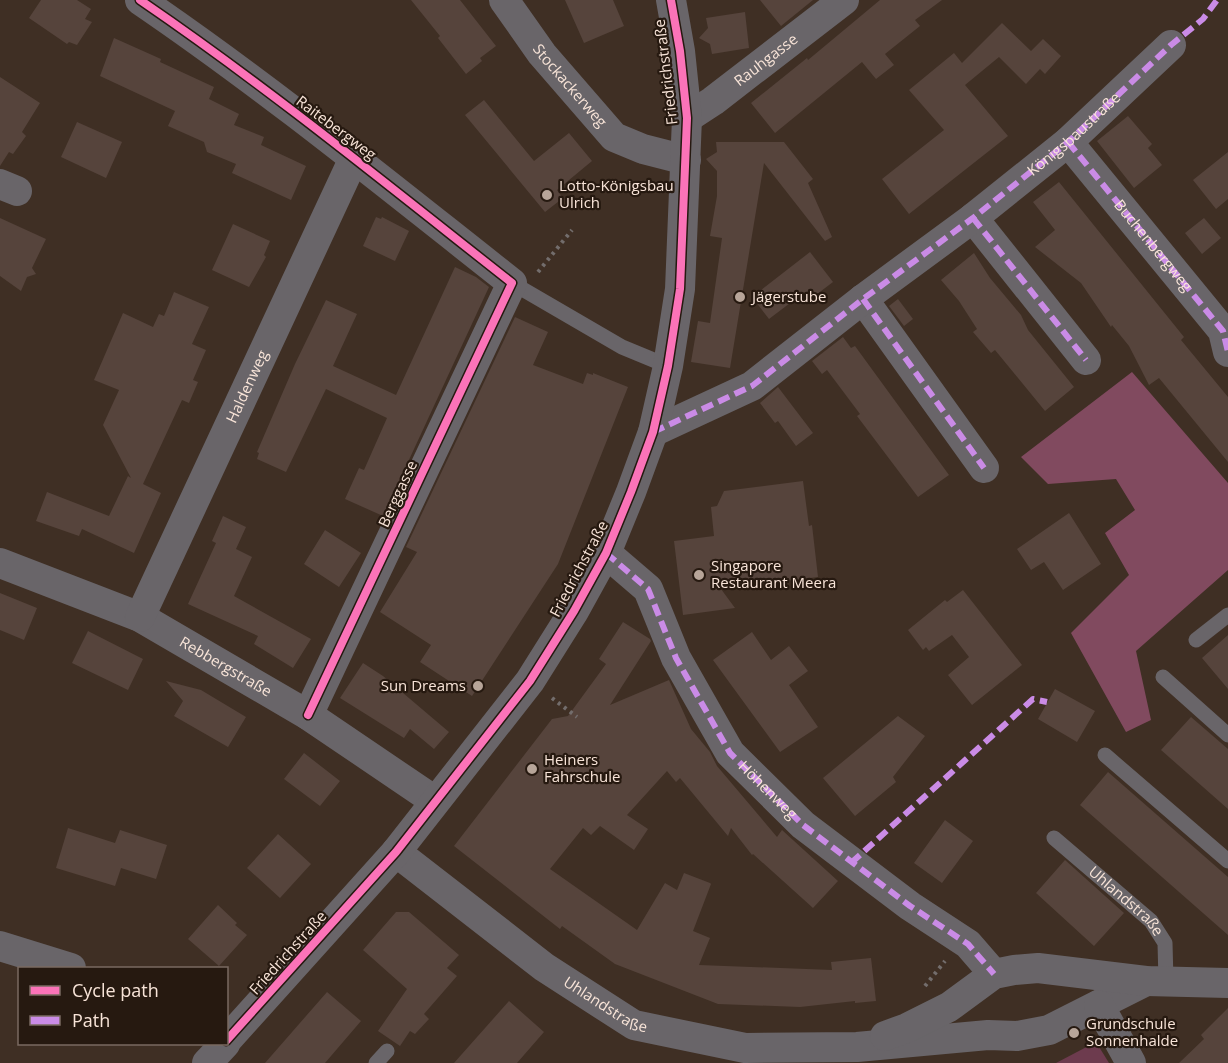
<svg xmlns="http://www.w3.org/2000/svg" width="1228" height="1063" font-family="'Open Sans',sans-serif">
<rect width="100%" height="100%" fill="#3f2f24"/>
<path fill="#6d3b4e" d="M1096 1042 1109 1063H1056Z"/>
<path fill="#814a5f" d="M1132 372 1228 483V570L1136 651 1151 720 1126 732 1071 633 1129 575 1105 533 1135 510 1116 479 1048 484 1021 457Z"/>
<path fill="#56443c" d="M41 0H77L91 9 85 19 92 22 77 45 69 42 67 44 29 18Z
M411 0H460L496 46 480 58 482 61 466 74 438 38 440 36Z
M565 0H613L624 26 584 43Z
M760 0H813L781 26Z
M880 0H942L915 20 920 26 885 54 894 65 876 79 862 62 775 133 751 103 807 58 808 60Z
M745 12 749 48 712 54 710 44 699 38 708 28 706 18Z
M1002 23 1031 51 1043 39 1061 56 1045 74 1040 69 1026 84 999 57 965 85 1008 136 909 214 882 179 944 130 909 90 954 53 962 63Z
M114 38 161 59 160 62 214 87 209 99 239 114 234 125 264 137 261 145 306 166 291 200 232 173 236 164 207 152 204 142 168 126 175 111 100 76Z
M0 77 40 103 22 132 26 136 13 154 9 152 0 166Z
M484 100 534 161 569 133 592 161 557 190 563 198 545 212 465 115Z
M1128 116 1152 144 1148 148 1162 165 1134 188 1097 141Z
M77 122 122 142 106 178 61 157Z
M716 142H784L813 179 808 183 832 237 825 241 764 163 730 368 691 362 698 321 710 323 722 238 710 236 717 196V171L706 159 717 152Z
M1228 152V199L1216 209 1193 180Z
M1059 182 1184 337 1181 340 1228 397V462L1159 378 1149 385 1129 346 1112 325 1111 327 1081 283 1035 247 1055 230 1033 202Z
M376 217 381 219 382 217 409 231 395 261 363 246Z
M0 218 46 239 32 268 36 274 27 277 21 291 0 276Z
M1204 218 1221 238 1202 254 1185 233Z
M233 224 270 241 264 255 266 257 249 287 212 270Z
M810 252 833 282 804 304 798 297 769 319 752 297Z
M974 253 990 278 1021 315 1028 330 1074 387 1045 411 995 350 991 353 973 332 977 329 959 301 941 280Z
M455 267 476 277 489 287 383 516 345 499 359 468 364 470 387 418 326 389 286 472 257 459 259 453 257 452 295 364 326 300 357 314 333 366 396 395Z
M174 292 209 307 192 344 206 350 193 380 198 382 189 403 182 400 143 484 161 493 134 553 82 529 79 536 36 521 47 492 109 516 128 476 131 478 103 425 119 390 94 380 123 313 153 327 159 314 164 316Z
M898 299 913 319 904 326 889 306Z
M515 317 548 332 533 365 583 384 587 373 593 375V373L628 387 558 564 472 696 420 662 431 645 380 612 417 552 406 547Z
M843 337 851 348 855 346 949 475 918 497 857 416 860 414 827 370 822 374 812 361Z
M778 387 813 433 796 446 778 421 775 423 760 403Z
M803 481 809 526 812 525 818 577 721 589 735 608 683 615 674 541 714 536 711 507 717 506 724 491Z
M1069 513 1101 564 1063 590 1044 562 1031 570 1017 549Z
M223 516 246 527 236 549 252 557 234 596 311 639 293 668 254 644 258 636 188 604 216 543 212 541Z
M325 530 361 553 339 587 304 564Z
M963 590 1022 665 972 705 948 675 969 657 952 635 929 651 926 647 923 650 908 630 945 600 947 602Z
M0 593 37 608 24 640 0 630Z
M623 622 650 639 651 641 610 705 669 680 691 729 710 752 717 766 777 837 782 830 838 881 813 908 753 854 752 855 731 828 728 836 680 778 676 782 667 771 627 815 648 829 634 850 600 826 591 835 583 828 550 869 637 930 665 883 677 890 684 873 710 883 711 884 693 931 710 938 699 965 832 970 831 962 871 958 876 1001 855 1003V1001L800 1007 718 1004 615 964 562 926 560 929 454 846 552 719 568 716 606 664 599 659Z
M88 631 143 659 128 690 72 663Z
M752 632 771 660 789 646 808 671 789 685 818 727 780 752 713 660Z
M1228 635V689L1202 658Z
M363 663 383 676 449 732 434 749 410 729 404 738 340 698Z
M166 681 201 690 246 717 228 747 174 716 183 701Z
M1055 689 1095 711 1077 742 1038 719Z
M898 716 925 736 893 777 896 782 855 816 823 778Z
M1191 717 1228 749V809L1161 750Z
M304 753 340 781 320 806 284 779Z
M1108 772 1228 877V935L1080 805Z
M945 820 973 841 942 883 914 863Z
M68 828 115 843 120 830 167 845 156 879 121 868 115 886 56 868Z
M278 834 311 864 280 898 247 868Z
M1065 860 1124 913 1094 946 1036 893Z
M218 905 237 923 235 925 247 935 219 966 188 939Z
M396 912H409L459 955 447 968 457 976 424 1014 429 1019 415 1034 410 1031 400 1046 378 1031 407 989 363 950Z
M327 992 361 1021 325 1063H265Z
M509 1001 544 1032 517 1063H454Z
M1228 1008V1063H1179L1204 1039 1201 1035Z"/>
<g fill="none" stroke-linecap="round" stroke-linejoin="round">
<path stroke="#736d6c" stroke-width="4" stroke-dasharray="3 4.5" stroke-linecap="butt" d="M538 272 572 230
M552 698 577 717
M925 986 945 961"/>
<g stroke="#696569" stroke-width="15">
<path d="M512 283 622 347 668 366"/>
<path d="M1196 640 1228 615"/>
<path d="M1163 677 1228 735"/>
<path d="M1105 755 1228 861"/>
<path id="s1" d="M1054 838 1151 921 1165 943 1166 981"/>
<path d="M376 1063 387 1051"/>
</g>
<g stroke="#696569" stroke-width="30">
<path d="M140 0C269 88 390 187 512 283L308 715"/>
<path id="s2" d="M504 0 542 54 614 137 643 149 686 160"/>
<path id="s3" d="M687 118 713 101 844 0"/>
<path id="s4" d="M1068 142 1223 331 1228 352"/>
<path d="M0 184 17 191"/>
<path d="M973 218 1086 360"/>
<path d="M863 299 984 468"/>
<path d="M653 432 752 386 863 299 973 218 1068 142 1171 45"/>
<path id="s5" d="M606 553 648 589 676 658 730 753 803 825 910 906 968 944 994 974"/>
<path id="s6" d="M0 563 140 617 308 715 435 801"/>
<path id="s7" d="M140 617 354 158"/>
<path id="s8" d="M396 852 544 967 634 1025 745 1048 857 1047 988 1035 1017 1036 1049 1030 1146 981"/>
<path d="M0 946 71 968"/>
<path d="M1099 1005 1131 1063"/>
<path d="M885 1036 907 1028 949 1007 994 974 1014 970 1038 968 1146 981 1228 983"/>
<path d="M226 1041 396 852 530 681 574 611 606 553 631 492 653 432 668 366 680 289 687 118 680 51 671 0"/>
<path d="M207 1063 225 1044"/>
</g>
<g stroke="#ca8be6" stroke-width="6" stroke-dasharray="12 6" stroke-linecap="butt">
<path d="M1068 142 1223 331 1228 352"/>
<path d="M973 218 1086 360"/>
<path d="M863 299 984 468"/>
<path id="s9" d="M653 432 752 386 863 299 973 218 1068 142 1171 45 1203 19 1217 0"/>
<path d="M606 553 648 589 676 658 730 753 803 825 910 906 968 944 994 974"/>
<path d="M851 863 1033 699 1047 702"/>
</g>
<g stroke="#261910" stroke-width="11">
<path id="cycleway" d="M140 0C269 88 390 187 512 283L308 715
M226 1041 396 852 530 681 574 611 606 553 631 492 653 432 668 366 680 289 687 118 680 51 671 0"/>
</g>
<use href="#cycleway" stroke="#fb73b8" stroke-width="8"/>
</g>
<g fill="#b7a599" stroke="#261910" stroke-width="2">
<circle cx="547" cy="195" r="6"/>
<circle cx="740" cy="297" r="6"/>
<circle cx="699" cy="575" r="6"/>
<circle cx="478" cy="686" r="6"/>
<circle cx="532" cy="769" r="6"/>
<circle cx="1074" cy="1033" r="6"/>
</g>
<g text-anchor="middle" stroke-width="4.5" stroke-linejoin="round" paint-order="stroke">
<g font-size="15" fill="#f8e4d8" stroke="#261910">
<text dy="5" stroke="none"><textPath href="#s3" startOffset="98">Rauhgasse</textPath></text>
<text transform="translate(666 72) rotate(-97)" y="5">Friedrichstraße</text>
<text dy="5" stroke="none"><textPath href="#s2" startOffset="108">Stockackerweg</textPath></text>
<text transform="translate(336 128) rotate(37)" y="5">Raitebergweg</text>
<text dy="5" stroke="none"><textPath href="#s9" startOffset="518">Königsbaustraße</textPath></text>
<text dy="5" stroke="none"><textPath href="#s4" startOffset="134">Buchenbergweg</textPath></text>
<text dy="5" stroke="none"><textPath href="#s7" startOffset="254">Haldenweg</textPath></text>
<text transform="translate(398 494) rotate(-65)" y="5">Berggasse</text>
<text transform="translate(579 569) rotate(-62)" y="5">Friedrichstraße</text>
<text dy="5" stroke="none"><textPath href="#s6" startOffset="249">Rebbergstraße</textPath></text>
<text dy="5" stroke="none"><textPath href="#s5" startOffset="292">Höhenweg</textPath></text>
<text dy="5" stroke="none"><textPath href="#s1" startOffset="96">Uhlandstraße</textPath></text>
<text transform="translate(288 953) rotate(-48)" y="5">Friedrichstraße</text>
<text dy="5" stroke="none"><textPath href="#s8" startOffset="260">Uhlandstraße</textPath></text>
</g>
<g font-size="15" fill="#f8e4d8" stroke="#261910" text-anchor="start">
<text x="559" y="191">Lotto-Königsbau<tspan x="559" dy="17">Ulrich</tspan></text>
<text x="752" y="302">Jägerstube</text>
<text x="711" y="571">Singapore<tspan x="711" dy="17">Restaurant Meera</tspan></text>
<text x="466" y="691" text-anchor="end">Sun Dreams</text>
<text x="544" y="765">Heiners<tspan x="544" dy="17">Fahrschule</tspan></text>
<text x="1086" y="1029">Grundschule<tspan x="1086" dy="17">Sonnenhalde</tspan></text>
</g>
</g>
<rect x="18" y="967" width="210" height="78" fill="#261910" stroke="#7a6a60" stroke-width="1.5"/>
<rect x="30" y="986" width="30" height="9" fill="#fb73b8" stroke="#7a6a60" stroke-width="1.5"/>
<text x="72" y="997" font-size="18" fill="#f8e4d8">Cycle path</text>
<rect x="30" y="1016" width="30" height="9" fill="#ca8be6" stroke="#7a6a60" stroke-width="1.5"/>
<text x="72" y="1027" font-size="18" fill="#f8e4d8">Path</text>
</svg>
